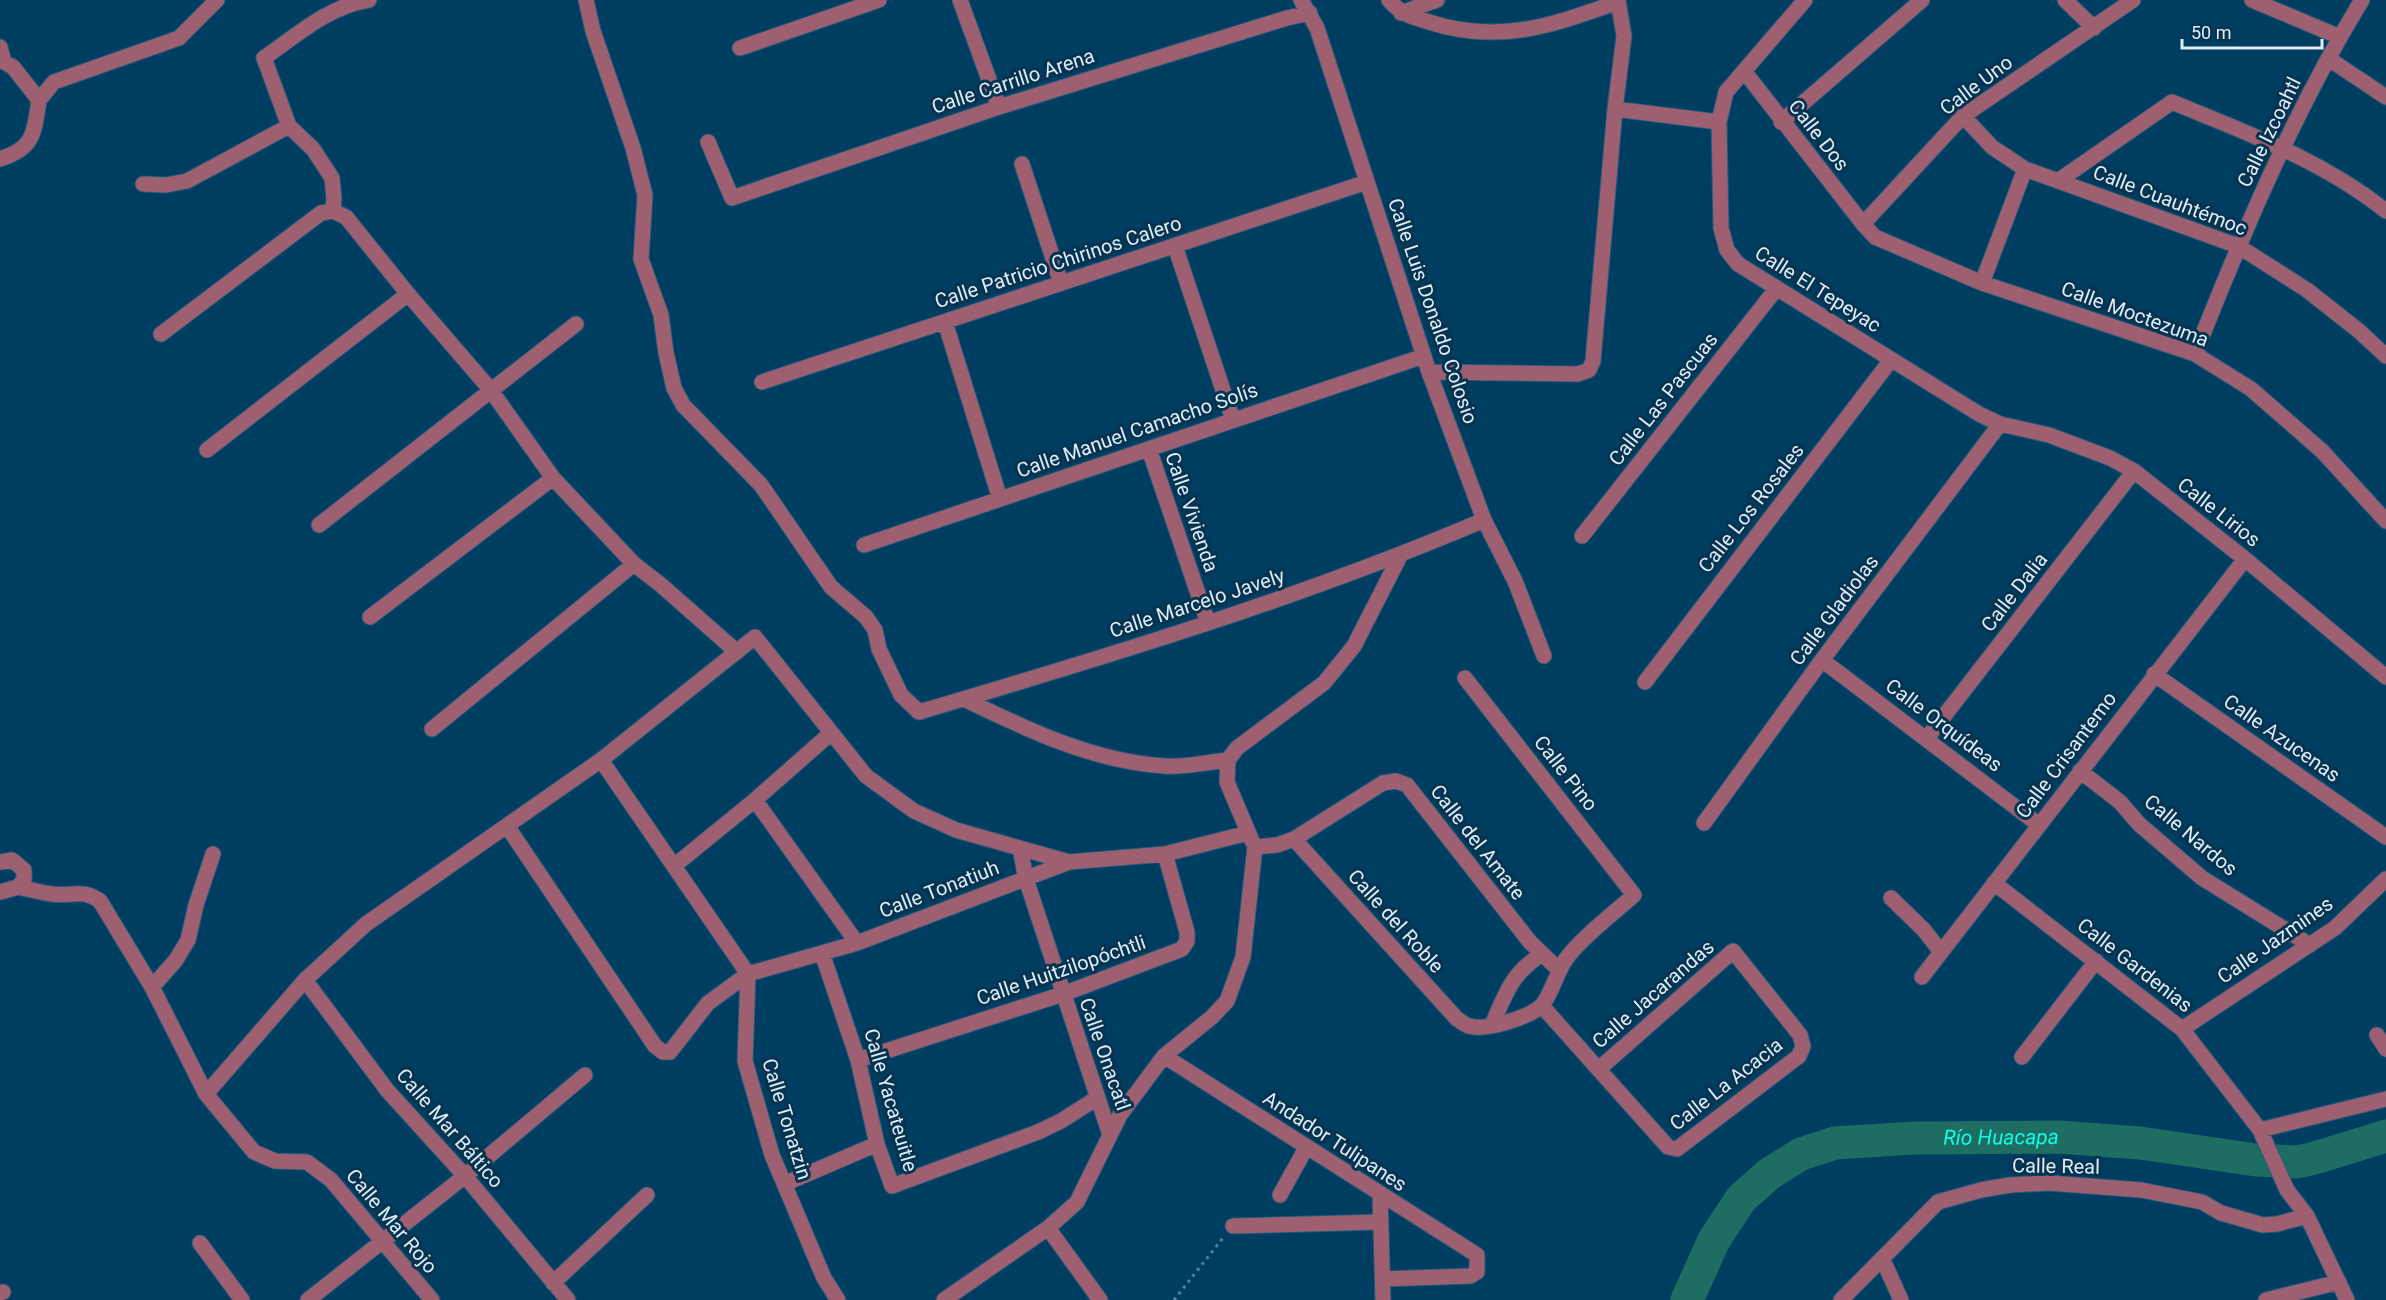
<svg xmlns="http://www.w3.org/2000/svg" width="2386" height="1300" font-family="Roboto,sans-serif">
<rect width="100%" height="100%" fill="#003e61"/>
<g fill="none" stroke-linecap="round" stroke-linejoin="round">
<path stroke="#1e6d63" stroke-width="33" id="s1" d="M1687 1300 1714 1240 1741 1199 1769 1174 1801 1154 1835 1143 1914 1138 2059 1137 2140 1143 2256 1160 2297 1162 2315 1158 2386 1136"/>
<g stroke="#235a79" stroke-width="17">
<path id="minor" d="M586 0 593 31 633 148 645 195 641 259 661 315 666 353 674 388 683 405 761 485 831 587 866 617 875 630 879 649 901 695 919 712C1109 656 1301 598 1484 520
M960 0 999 107
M1301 0 1317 28 1429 372 1484 520 1515 581 1544 656
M1389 0C1402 15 1410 16 1429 22 1499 45 1553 25 1618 2
M1805 0 1726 92 1719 122 1721 228 1727 250 1738 264 1979 414 2000 424 2049 435 2110 458 2134 471 2245 559 2386 677
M2065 0 2094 28
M2252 0 2340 37
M1401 13 1437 0
M0 47 4 62 13 67 39 100
M740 48 879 0
M2329 59 2386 97
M1744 71 1863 224 1875 237 1982 283 2195 354 2251 389 2322 451 2386 521
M39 100 54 82 179 38 217 0
M1615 109 1719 122
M1963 116 1992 147 2025 169 2238 246 2307 290 2359 331 2386 356
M1781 122 1922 0
M708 142 732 198 999 107 1287 18 1310 13
M0 159C35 148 34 132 39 100
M1022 164 1061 283
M2058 181 2172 102C2247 133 2322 160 2386 211
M143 184 166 185 187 181 289 126
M333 211 334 198 332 178 313 149 289 126 264 58C297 35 329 6 369 0
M1863 224 1963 116 2133 0
M1175 246 1233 420
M1982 283 2025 169
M945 322 1000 499
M161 334 321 213 333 211 346 217 408 294 490 389 553 478 634 564 661 585 737 652
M2195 354C2243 233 2294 111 2362 0
M1429 372 1578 374 1589 370 1593 361 1615 109 1624 36 1618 0
M762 382 1367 182
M1149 449 1208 623
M207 450 408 294
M319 525 576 324
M1582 536 1777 288
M864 545 1424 356
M370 617 553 478
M1822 660 2039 825
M2154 674 2386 837
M1645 682 1891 360
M964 699C1028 730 1092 761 1164 766 1185 768 1208 762 1228 760
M432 729 634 564
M1927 738 2134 471
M601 760 748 974
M2080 771 2120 802 2139 824 2202 878 2310 945
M755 800 857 943
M1704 823 1822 660 2000 424
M507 826 655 1046 663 1052H670L708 1003 748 974 857 943 1069 862
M1294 839 1457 1019C1461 1021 1465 1025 1469 1026 1486 1031 1532 1017 1543 1004 1554 989 1557 969 1569 955 1587 933 1613 914 1634 895L1465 678
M1252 841 1227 782 1228 760 1237 748 1324 683 1354 646 1400 556
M1255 847 1277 845 1294 839 1383 783 1396 781 1407 785 1530 942 1559 970
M1020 848 1026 879 1110 1135
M0 862 12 860 24 870V880L18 887 0 892
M674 866 755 800 831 733
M1994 883 2182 1029 2260 1130 2287 1190 2307 1216 2347 1300
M18 887C30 889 41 893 52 894 72 897 81 888 100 901L152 987 206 1094 254 1152 275 1161 307 1162 331 1180 432 1300
M1891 898 1924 930 1941 952
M822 953 858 1060 877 1144 892 1186 1038 1132 1061 1121 1097 1098
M748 974 745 1061 772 1155 824 1278 838 1300
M1922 977 2245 559
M305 980 387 1090 465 1176 568 1300
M152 987 176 960 188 940 196 905 213 854
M1542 1006 1668 1147 1677 1149 1799 1056 1803 1046 1800 1035 1733 951 1600 1068
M1492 1025C1506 993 1511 974 1542 954
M2182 1029 2335 928 2386 879
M2377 1035 2386 1049
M1164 1056 1477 1255V1272L1470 1276 1383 1279
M2022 1057 2096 961
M858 1060 1063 994 1182 949 1187 941V932L1165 854
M206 1094 305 980 366 924 601 760 755 637 866 776 914 811 956 830 1069 862 1165 854 1248 833
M2260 1130 2386 1099
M784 1184 877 1144
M1280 1195 1306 1148
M1380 1195 1383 1300
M1233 1226 1381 1222
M1048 1228 1100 1300
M200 1243 242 1300
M1882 1258 1901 1300
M553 1283 647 1195
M0 1293 3 1292
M308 1300 465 1176 585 1075
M944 1300 1048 1228 1077 1202 1120 1115 1164 1056 1212 1017 1227 1001 1243 957 1255 847
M1841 1300 1938 1202 1981 1190 2010 1185 2049 1183 2141 1190 2202 1202 2221 1213 2263 1225 2277 1224 2307 1216
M2266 1300 2339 1282"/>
</g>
<path stroke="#54819b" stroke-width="3" stroke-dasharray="3 4.5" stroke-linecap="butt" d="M1174 1300 1223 1238"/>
<use href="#minor" stroke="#9e6071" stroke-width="15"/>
</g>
<g text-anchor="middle" stroke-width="6" stroke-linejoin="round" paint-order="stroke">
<g font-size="20" fill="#ddedfa" stroke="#08334e">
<text transform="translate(1013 81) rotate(-18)" y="7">Calle Carrillo Arena</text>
<text transform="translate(1976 85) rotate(-37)" y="7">Calle Uno</text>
<text transform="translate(2269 132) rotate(-64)" y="7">Calle Izcoahtl</text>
<text transform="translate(1819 135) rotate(52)" y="7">Calle Dos</text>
<text transform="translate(2170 200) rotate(21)" y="7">Calle Cuauhtémoc</text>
<text transform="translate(1058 262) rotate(-18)" y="7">Calle Patricio Chirinos Calero</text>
<text transform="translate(1818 289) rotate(32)" y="7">Calle El Tepeyac</text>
<text transform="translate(1433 311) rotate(71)" y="7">Calle Luis Donaldo Colosio</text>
<text transform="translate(2135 314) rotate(20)" y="7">Calle Moctezuma</text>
<text transform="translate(1663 399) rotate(-52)" y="7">Calle Las Pascuas</text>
<text transform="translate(1137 430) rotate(-19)" y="7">Calle Manuel Camacho Solís</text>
<text transform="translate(1751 508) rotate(-52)" y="7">Calle Los Rosales</text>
<text transform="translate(1192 512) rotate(71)" y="7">Calle Vivienda</text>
<text transform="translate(2219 512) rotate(38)" y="7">Calle Lirios</text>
<text transform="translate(2014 592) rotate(-52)" y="7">Calle Dalia</text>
<text transform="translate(1197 603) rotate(-18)" y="7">Calle Marcelo Javely</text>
<text transform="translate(1834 610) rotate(-53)" y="7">Calle Gladiolas</text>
<text transform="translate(1944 725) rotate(37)" y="7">Calle Orquídeas</text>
<text transform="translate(2282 738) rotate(35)" y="7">Calle Azucenas</text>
<text transform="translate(2066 755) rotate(-53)" y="7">Calle Crisantemo</text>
<text transform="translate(1566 773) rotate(52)" y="7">Calle Pino</text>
<text transform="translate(2191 835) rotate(40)" y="7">Calle Nardos</text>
<text transform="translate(1478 842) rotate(52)" y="7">Calle del Amate</text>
<text transform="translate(939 889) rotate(-21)" y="7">Calle Tonatiuh</text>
<text transform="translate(1396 921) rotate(48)" y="7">Calle del Roble</text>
<text transform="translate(2275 940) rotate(-35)" y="7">Calle Jazmines</text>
<text transform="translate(2135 965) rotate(38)" y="7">Calle Gardenias</text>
<text transform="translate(1061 970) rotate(-19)" y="7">Calle Huitzilopóchtli</text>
<text transform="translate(1653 994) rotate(-41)" y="7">Calle Jacarandas</text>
<text transform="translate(1105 1054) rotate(71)" y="7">Calle Onacatl</text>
<text transform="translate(1726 1084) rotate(-38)" y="7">Calle La Acacia</text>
<text transform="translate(891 1100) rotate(74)" y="7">Calle Yacateuitle</text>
<text transform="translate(787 1119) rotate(73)" y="7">Calle Tonatzin</text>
<text transform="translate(450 1128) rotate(49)" y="7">Calle Mar Báltico</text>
<text transform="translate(1335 1141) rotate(33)" y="7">Andador Tulipanes</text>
<text transform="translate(2056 1166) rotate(1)" y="7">Calle Real</text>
<text transform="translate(392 1221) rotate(50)" y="7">Calle Mar Rojo</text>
</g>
<g font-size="21" font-style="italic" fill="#11fae2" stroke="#08334e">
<text dy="7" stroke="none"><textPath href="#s1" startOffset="392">Río Huacapa</textPath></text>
</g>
</g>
<path d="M2182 39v9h140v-9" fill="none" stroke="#ddedfa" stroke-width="3"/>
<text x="2191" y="39" font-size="18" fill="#ddedfa" stroke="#08334e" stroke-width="4.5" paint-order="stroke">50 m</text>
</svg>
